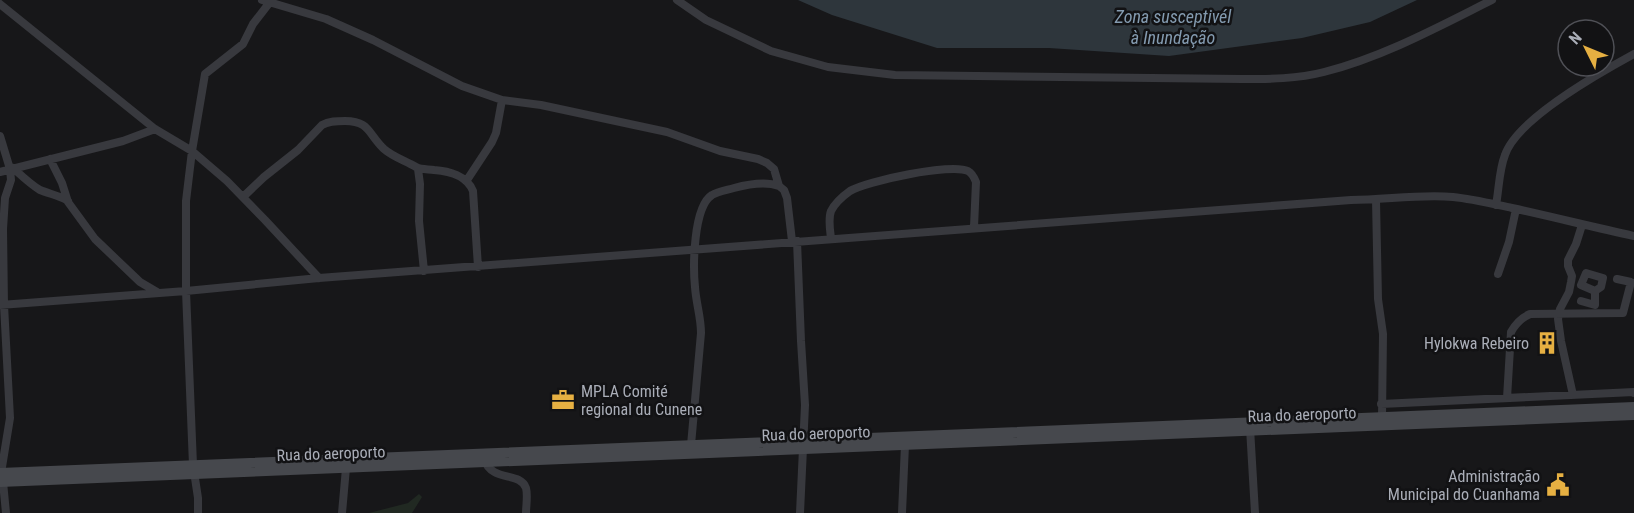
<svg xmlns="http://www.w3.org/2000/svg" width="1634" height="513" font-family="'Roboto Condensed',sans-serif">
<rect width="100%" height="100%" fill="#171719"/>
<path fill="#212922" d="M419 494 422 497 412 513H369L408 503Z"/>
<path fill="#2e363c" d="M798 0H1417L1370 22 1302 38 1169 56 1049 48H937L832 15Z"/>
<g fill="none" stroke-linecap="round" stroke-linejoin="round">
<path stroke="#38393e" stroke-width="8" d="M262 0 326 19 373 40 462 86 502 100 541 105 667 132 720 151 758 159 767 163 774 169 779 186 784 190 787 198 792 241
M677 0 706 20 771 51 828 67 895 75 1242 79C1270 79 1297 79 1324 72 1383 57 1438 27 1492 0
M0 4 155 129 192 151 227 181 265 220 319 278
M0 136 10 169 11 180 5 198 3 229 4 305 10 418 1 473
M50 159 62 183 68 202 95 239 140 282 157 292
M13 168C22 176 30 184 40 190 49 194 59 195 68 201
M418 169 420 184 419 221 424 271
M0 172 123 141 155 129
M467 180 492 142 496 133 502 100
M243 197 264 177 298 150 322 125C329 121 337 121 345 121 370 121 368 134 384 149 393 157 406 161 416 167 421 170 429 169 434 170 449 171 467 176 473 191L478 267
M1376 200 1378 299 1383 334 1382 417
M1496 205C1499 189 1499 170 1505 155 1517 119 1601 72 1634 54
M831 238C830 230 828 219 831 211 835 203 843 196 850 191 866 181 952 163 968 171 972 173 974 177 976 182L974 227
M797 241 801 341 805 405 800 513
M1586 273 1603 278 1601 287 1595 291 1581 285Z
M1498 274 1509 242 1516 209
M1581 301 1595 305V291
M0 305 186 291 319 278 1351 200C1385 200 1419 194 1453 197 1473 199 1493 204 1512 208 1553 217 1593 227 1634 236
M1573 395 1561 341 1558 319 1560 309 1569 292 1571 282 1572 276 1568 266V260L1576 244 1582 225
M1507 398 1511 332C1516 323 1521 318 1530 314L1623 313 1631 282 1617 279
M1381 404 1634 392V393
M1250 428 1255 513
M691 445 701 333C701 317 696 303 695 287 693 267 693 207 712 195 718 191 727 190 734 188 749 184 765 181 779 186
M484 459C492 483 520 471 526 488 528 495 526 506 526 513
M3 482 6 513
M198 513V498L193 465 186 291V201L192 151 205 74 243 44 253 24 270 2
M342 513 346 468
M902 513 905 445"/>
<path stroke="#46484d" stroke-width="10" d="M0 473 1634 407
M0 482 1634 415"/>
</g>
<defs>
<g id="building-bare" transform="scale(1.8)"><path d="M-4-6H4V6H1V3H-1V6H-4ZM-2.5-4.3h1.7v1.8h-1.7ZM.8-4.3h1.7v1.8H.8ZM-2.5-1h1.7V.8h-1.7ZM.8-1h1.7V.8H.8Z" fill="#e6b042" stroke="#121214" stroke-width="2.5" paint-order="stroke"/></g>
<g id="office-bare" transform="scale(1.8)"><path d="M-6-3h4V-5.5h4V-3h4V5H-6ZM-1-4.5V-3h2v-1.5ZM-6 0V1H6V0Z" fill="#e6b042" stroke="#121214" stroke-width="2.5" paint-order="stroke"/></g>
<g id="civic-bare" transform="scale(1.8)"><path d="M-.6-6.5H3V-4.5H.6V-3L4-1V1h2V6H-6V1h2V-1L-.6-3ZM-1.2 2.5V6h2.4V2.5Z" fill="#e6b042" stroke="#121214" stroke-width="2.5" paint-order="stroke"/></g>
</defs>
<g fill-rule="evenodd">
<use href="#building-bare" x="1547" y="343"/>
<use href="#office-bare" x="563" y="400"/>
<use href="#civic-bare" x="1558" y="485"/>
</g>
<g text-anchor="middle" stroke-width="5" stroke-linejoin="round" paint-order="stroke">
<g font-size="16" fill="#aaaeb8" stroke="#121214" text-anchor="end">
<text x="1529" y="349">Hylokwa Rebeiro</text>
<text x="581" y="397" text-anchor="start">MPLA Comité<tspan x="581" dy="18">regional du Cunene</tspan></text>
<text x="1540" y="482">Administração<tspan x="1540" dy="18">Municipal do Cuanhama</tspan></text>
</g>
<g font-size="16" fill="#aaaeb8" stroke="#121214">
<text transform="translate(1302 414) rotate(-2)" y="6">Rua do aeroporto</text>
<text transform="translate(816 433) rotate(-2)" y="6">Rua do aeroporto</text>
<text transform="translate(331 453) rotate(-2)" y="6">Rua do aeroporto</text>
</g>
<g font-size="18" font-style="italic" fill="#849bb0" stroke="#121214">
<text x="1173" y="23">Zona susceptivél<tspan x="1173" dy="21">à Inundação</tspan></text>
</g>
</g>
<g transform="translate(1586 48) rotate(313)"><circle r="28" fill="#121214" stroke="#4f5056" stroke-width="1.5"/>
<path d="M0-4.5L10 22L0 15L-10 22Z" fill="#e6b042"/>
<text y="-9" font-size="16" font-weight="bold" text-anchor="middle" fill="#aaaeb8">N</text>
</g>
</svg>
